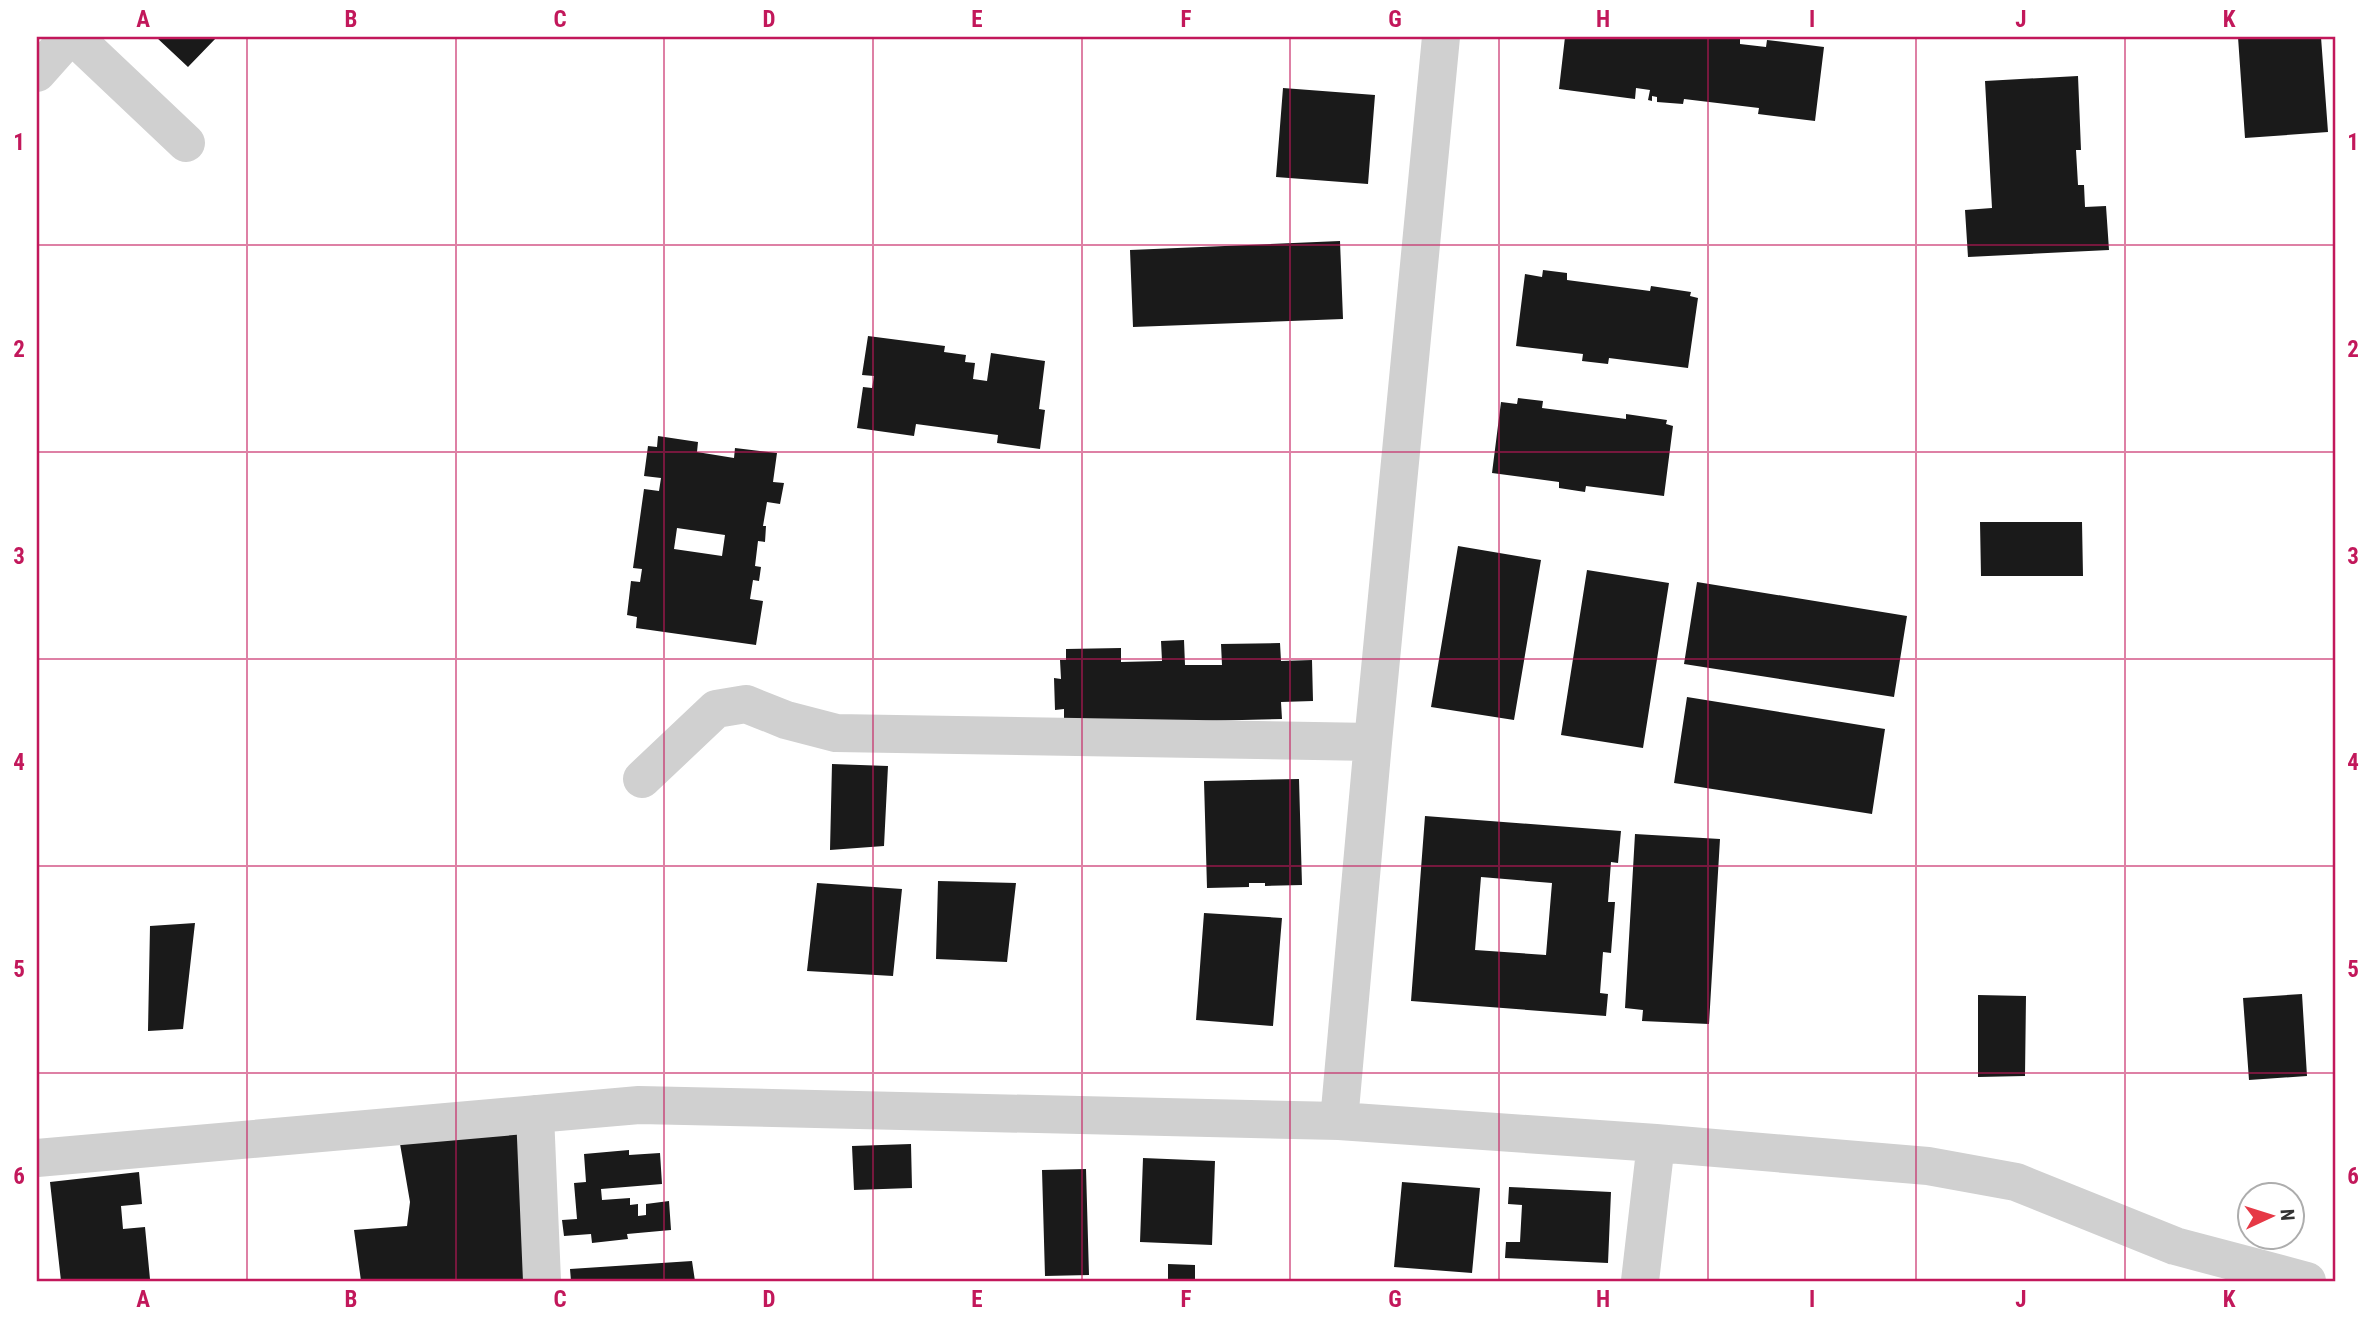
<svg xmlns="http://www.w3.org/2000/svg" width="2372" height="1318" font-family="'Roboto Condensed',sans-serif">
<rect width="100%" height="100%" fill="#fff"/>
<path fill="#1a1a1a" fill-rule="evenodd" d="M156 37H217L188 67Z
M1565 37H1740V44L1766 47 1767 40 1824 47 1815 121 1758 114 1759 108 1684 99 1683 104 1657 102V97L1652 96V101L1648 100 1650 90 1636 88 1635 99 1559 89Z
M2238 37H2321L2328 132 2245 138Z
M2078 76 2081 150H2076L2078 185H2084L2085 207 2106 206 2109 250 1968 257 1965 210 1992 208 1985 81Z
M1283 88 1375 95 1368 184 1276 177Z
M1340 241 1343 319 1133 327 1130 250Z
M1543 270 1567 273V280L1650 291 1651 286 1691 292 1690 296 1698 298 1688 368 1609 358 1608 364 1582 361 1583 354 1516 346 1525 274 1542 277Z
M868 336 945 346 944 352 966 355 965 362 975 363 973 379 987 381 991 353 1045 361 1039 409 1045 410 1040 449 997 443 998 435 916 424 914 436 857 428 863 387 872 388 874 376 862 375Z
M1518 398 1543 401 1542 408 1626 419V414L1667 420 1666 424 1673 426 1664 496 1586 486 1585 492 1559 488V482L1492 473 1501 402 1517 404Z
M658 436 698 442 697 452 734 458 735 448 777 453 773 482 784 483 780 504 767 502 763 526H766L765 542 758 541 755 566 761 567 759 581 753 580 750 599 763 601 756 645 636 628 637 617 627 615 631 581 640 582 642 569 633 568 644 489 659 491 661 478 644 476 648 446 657 447ZM677 528 725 535 722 556 674 549Z
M1980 522H2082L2083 576H1981Z
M1458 546 1541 560 1514 720 1431 707Z
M1587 570 1669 583 1643 748 1561 735Z
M1697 582 1907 616 1894 697 1684 664Z
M1184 640 1185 665H1222L1221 644 1280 643 1281 661 1312 660 1313 701 1281 702 1282 719 1082 724 1064 720V709L1055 710 1054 678 1061 679 1060 660H1066V649L1121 648V662L1162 661 1161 641Z
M1687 697 1885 729 1872 814 1674 783Z
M832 764 888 766 884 846 830 850Z
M1299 779 1302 885 1265 886V883H1249V887L1207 888 1204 781Z
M1425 816 1621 831 1618 863 1611 862 1608 902H1615L1611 953 1603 952 1600 993 1608 994 1606 1016 1411 1001ZM1481 877 1552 883 1546 955 1475 950Z
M1635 834 1720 839 1709 1024 1642 1021 1643 1010 1625 1008Z
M938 881 1016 883 1007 962 936 959Z
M817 883 902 889 893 976 807 971Z
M1204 913 1282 918 1273 1026 1196 1020Z
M195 923 183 1029 148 1031 150 926Z
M2302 994 2307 1076 2249 1080 2243 998Z
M1978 995 2026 996 2025 1076 1978 1077Z
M519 1127 542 1281H361L354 1230 407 1226 410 1202 399 1138Z
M911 1144 912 1188 854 1190 852 1146Z
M629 1150V1155L660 1153 662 1184 601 1189 602 1200 630 1198V1205L638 1204V1216L646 1215V1204L669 1201 671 1230 627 1234 628 1239 592 1243 591 1234 564 1236 562 1220 577 1219 574 1183 586 1182 584 1154Z
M1143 1158 1215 1161 1212 1245 1140 1242Z
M1086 1169 1089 1275 1045 1276 1042 1170Z
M139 1172 142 1204 121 1206 123 1229 145 1227 150 1279 126 1281H61L50 1182Z
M1402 1182 1480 1188 1472 1273 1394 1267Z
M1509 1187 1611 1192 1608 1263 1505 1258 1506 1242H1520L1522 1205 1508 1204Z
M692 1261 695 1281H571L570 1269Z
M1168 1264 1195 1265V1281H1168Z"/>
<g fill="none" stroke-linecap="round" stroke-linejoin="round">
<path stroke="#d0d0d0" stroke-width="38" d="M74 37 186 143
M37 73 69 37
M642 779 716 709 746 704 786 720 836 733 1373 742
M535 1114 542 1281
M1339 1121 1373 742 1441 37
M37 1158 639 1105 1339 1121 1656 1143 1928 1166 2016 1182 2175 1246 2307 1281
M1640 1281 1656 1143"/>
</g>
<path fill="none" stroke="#c2185b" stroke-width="2" stroke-opacity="0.55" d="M247 37V1281M456 37V1281M664 37V1281M873 37V1281M1082 37V1281M1290 37V1281M1499 37V1281M1708 37V1281M1916 37V1281M2125 37V1281M37 245H2335M37 452H2335M37 659H2335M37 866H2335M37 1073H2335"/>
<rect width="2372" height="1318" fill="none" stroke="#ffffff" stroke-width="77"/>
<g transform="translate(2271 1216) rotate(86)"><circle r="33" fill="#ffffff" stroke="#adadad" stroke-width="2"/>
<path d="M0-5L12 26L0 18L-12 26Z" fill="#e63946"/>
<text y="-10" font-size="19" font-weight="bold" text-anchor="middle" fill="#333333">N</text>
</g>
<rect x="38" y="38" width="2296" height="1242" fill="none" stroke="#c2185b" stroke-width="2.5"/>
<g font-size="23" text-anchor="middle" font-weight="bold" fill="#c2185b">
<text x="143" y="27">A</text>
<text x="351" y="27">B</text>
<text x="560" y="27">C</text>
<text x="769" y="27">D</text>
<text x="977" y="27">E</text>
<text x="1186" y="27">F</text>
<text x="1395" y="27">G</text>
<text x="1603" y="27">H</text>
<text x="1812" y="27">I</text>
<text x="2021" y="27">J</text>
<text x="2229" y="27">K</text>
<text x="19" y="150">1</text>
<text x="2353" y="150">1</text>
<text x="19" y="357">2</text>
<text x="2353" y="357">2</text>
<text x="19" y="564">3</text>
<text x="2353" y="564">3</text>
<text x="19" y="770">4</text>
<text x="2353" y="770">4</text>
<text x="19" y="977">5</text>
<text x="2353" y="977">5</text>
<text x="19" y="1184">6</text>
<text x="2353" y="1184">6</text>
<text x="143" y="1307">A</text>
<text x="351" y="1307">B</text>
<text x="560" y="1307">C</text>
<text x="769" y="1307">D</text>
<text x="977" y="1307">E</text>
<text x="1186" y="1307">F</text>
<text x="1395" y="1307">G</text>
<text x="1603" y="1307">H</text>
<text x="1812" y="1307">I</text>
<text x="2021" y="1307">J</text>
<text x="2229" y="1307">K</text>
</g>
</svg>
